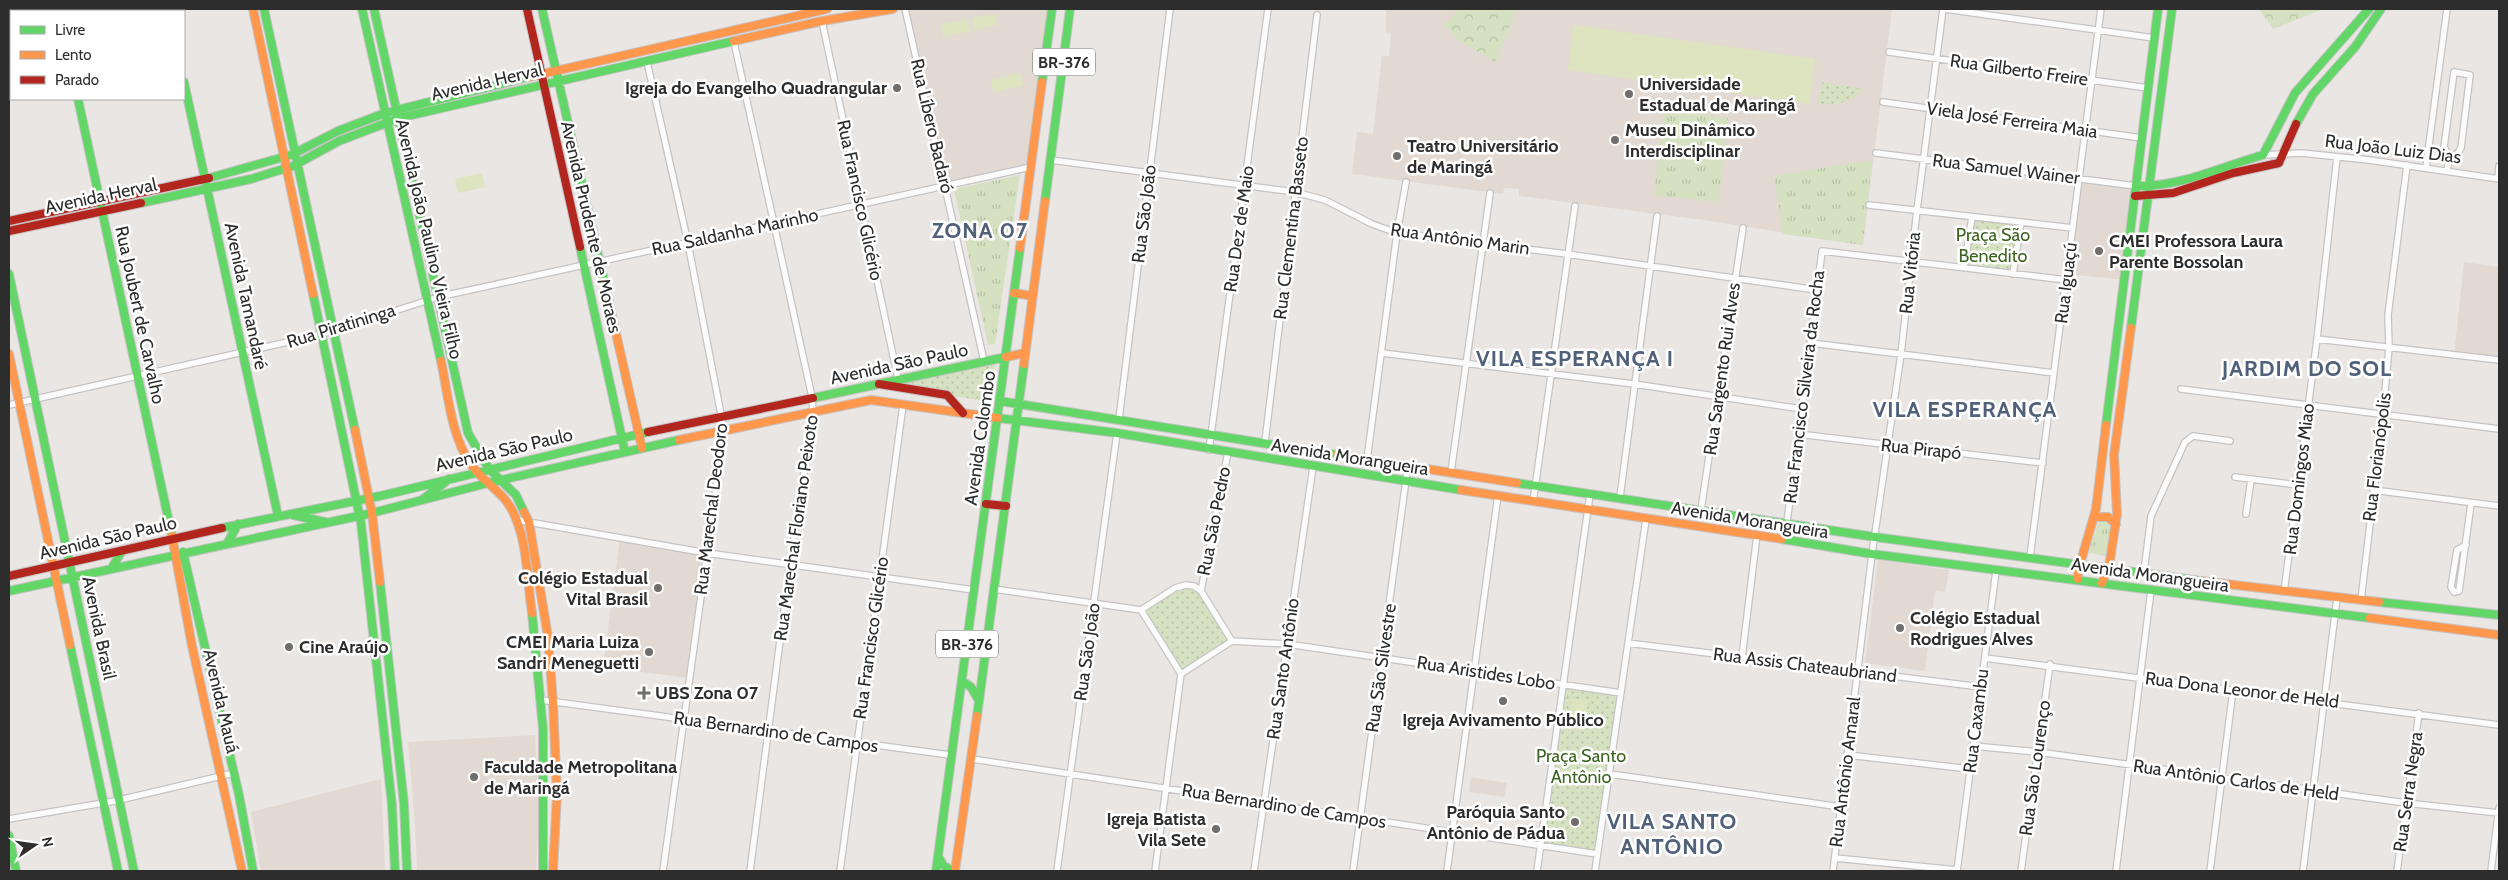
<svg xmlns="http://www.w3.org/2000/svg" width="2508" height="880" font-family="Cabin,sans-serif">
<defs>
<pattern id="grass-tufts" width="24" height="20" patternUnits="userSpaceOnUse" patternTransform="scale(1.25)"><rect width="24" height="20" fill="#d5e1c0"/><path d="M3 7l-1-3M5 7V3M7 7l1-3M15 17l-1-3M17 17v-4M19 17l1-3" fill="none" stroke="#b7c1a5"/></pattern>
<pattern id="forest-crowns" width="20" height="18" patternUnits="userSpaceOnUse" patternTransform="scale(1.25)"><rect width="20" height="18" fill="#d5e1c0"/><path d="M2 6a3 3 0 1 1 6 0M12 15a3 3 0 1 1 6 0" fill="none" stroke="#b7c1a5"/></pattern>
<pattern id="park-dots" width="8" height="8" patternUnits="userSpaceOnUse" patternTransform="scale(1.25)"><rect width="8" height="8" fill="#d5e1c0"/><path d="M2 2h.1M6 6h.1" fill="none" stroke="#b7c1a5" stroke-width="1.8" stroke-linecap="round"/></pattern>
</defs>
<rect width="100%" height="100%" fill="#eae6e4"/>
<path fill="#e1d9d2" d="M906 9H1053L1031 167 945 186Z
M1380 9H1892L1863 245 1703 220 1528 197 1519 196V189L1504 188 1503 194 1352 174 1357 132 1373 134 1382 56H1389L1391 33 1386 32V10Z
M2079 178 2136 186 2125 280 2067 274Z
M2464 262 2499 267V360L2454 355Z
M620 538 707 553 689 678 603 667Z
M1878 560 1949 570 1945 592 1935 591 1925 671 1865 663Z
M535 735 539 813 536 871H417L415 823 408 742Z
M1471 777 1507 783 1505 797 1469 792Z
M381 779 385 871H261L251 812Z"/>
<path fill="url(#grass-tufts)" d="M1664 110 1728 118 1718 202 1654 195Z
M1872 160 1863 245 1783 234 1774 176Z
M1020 175 995 344 988 345 954 189Z
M2102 520H2107L2112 526 2107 556 2088 553 2098 523Z"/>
<path fill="url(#forest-crowns)" d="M1459 9H1517L1495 62 1460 41 1444 26Z
M2259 9H2323L2273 29Z"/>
<path fill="url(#park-dots)" d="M9 9H59V11H11V89L9 90Z
M1823 82 1863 89C1851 104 1835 105 1817 104Z
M1972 217 2021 222 2013 274 1965 268Z
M996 359 990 402 874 383Z
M1194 586 1232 641 1181 674 1141 610 1175 588Z
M1563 685 1621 693 1597 854 1541 845Z"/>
<path fill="#dee4bf" d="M995 14 997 25 974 30 972 18Z
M968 19 971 31 943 37 941 24Z
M1574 25 1815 59 1809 104 1568 70Z
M1020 73 1023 86 994 92 991 80Z
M482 173 485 187 458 193 455 179Z
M1572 699 1588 701 1584 731 1569 729Z"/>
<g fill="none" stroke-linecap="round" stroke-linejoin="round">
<g stroke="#c5c3c4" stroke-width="8">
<path id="street" d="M905 9 984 361
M1945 9 2154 38
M822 21 898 379
M734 42 812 397 813 413 790 564 750 871
M1889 52 2148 88
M647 62 688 243 724 430 663 871
M9 90 11 89
M1883 102 2142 138
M1876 153 2136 186
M2263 155 2301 153 2369 160 2499 179
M1051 160 1295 192 1325 200 1372 224 1397 233 1567 254 1817 290
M2426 167 2447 9
M2447 170 2450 158 2458 153 2461 148 2470 75 2454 72 2444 147 2450 158
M2498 178 2499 166
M1869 205 2073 228
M1964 268 1972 217
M2013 274 2021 222
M2317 339 2499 360
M1811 343 2054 373
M1382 353 1634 384 1802 409
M2181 389 2499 429
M9 405 323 334 438 297 1031 167
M1119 419 1170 9
M1798 434 2043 463
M1265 442 1317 15
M1209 450 1268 9
M1367 460 1397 233 1406 182
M1451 472 1490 193
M2235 477 2298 485
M2373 490 2499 506
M1620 497 1657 216
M1533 502 1575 206
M1701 510 1743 228
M2246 514 2251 480
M517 520 707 553 974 590
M1787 522 1822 251 2067 280
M2466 545 2457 550 2451 587 2454 592 2459 591 2471 504
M2030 557 2101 9
M2144 572 2151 516 2185 442 2193 436 2230 441
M1186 585 1194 586 1201 591 1232 641 1181 674 1141 610 1175 588Z
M994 589 1141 610
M1201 591 1228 452
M2284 592 2317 339 2337 157
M2361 600 2383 414 2389 347 2388 315 2407 165
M1232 641 1287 644 1621 693
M1628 643 1981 687
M1742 657 1757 535
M1985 658 2499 725
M541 700 950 755
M1973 746 2038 752 2406 803 2499 813
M1848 755 1970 769
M972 759 1597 854
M1610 774 1841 807
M9 819 115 801 234 773
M1835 858 1957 870
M840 871 903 405
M1057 871 1117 433
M1155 871 1181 674
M1254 871 1313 467
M1353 871 1408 465
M1447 871 1498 495
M1537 871 1590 494
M1595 871 1646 519
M1833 871 1872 554 1901 354 1917 210 1943 9
M1957 871 1996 571
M2021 871 2050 664
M2116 871 2151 590
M2210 871 2233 690
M2303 871 2337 598
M2397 871 2419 713
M2491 871 2499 808"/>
</g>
<g stroke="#c5c3c4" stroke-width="10">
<path id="fast" d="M59 9V11
M264 9 355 430
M362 9 441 361
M374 9 468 433 489 469 516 495 524 512
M542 9 610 307
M184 82 278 516
M1042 82 1052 9
M78 99 172 536
M2296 124 2313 94 2355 47 2381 9
M209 178 291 155 338 131 385 113 529 77
M2136 186C2181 187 2220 167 2263 155L2295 93 2369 9
M1045 201 1070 9
M141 203 251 179 293 166 339 141 399 118 734 41
M580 247 625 452
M9 274 134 871
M313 294 361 523 392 805 395 871
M2131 328 2172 9
M813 398 1006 357
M1000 401 1337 455
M998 418 1117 433 1461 490
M2106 425 2158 9
M1517 483 1875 537 2201 581
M422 500 449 479
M293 515 325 522
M222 528 380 496 648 432
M1782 539 1872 554 2370 618
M227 544 238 524
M183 552 239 795 253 871
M111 569 122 551
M380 582 404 804 407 871
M9 591 368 514 488 483 679 440
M2379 602 2499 615
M532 613 543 729V871
M70 645 118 871
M962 681 971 687 978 699
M977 716 1024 364
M9 836 16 871
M938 856 943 865 952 871
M936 871 1020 248"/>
</g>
<g stroke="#c5c3c4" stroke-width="10">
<path id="slow" d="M253 9 313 294
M734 41 822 21 893 9
M529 77 827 9
M1020 248 1042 82
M1014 293 1033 296
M610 307 642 448
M9 354 70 645
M1006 357 1025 353
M441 361C448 394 451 435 470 463 482 482 504 492 513 512 528 542 527 581 532 613
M1024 364 1045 201
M355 430 372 513 380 582
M679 440 871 400 998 418
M1337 455 1517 483
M1461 490 1782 539
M524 512 529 522 548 637 553 702 557 794 553 871
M2095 517H2108L2116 524
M172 536 192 646 242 871
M2078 579V571L2096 509 2106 425
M2201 581 2379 602
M2102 583 2109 567 2117 514 2114 455 2131 328
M2370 618 2499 635
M955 871 977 716"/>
</g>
<g stroke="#c5c3c4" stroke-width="10">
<path id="jam" d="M167 9 168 11
M527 9 580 247
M2135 196 2173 193 2233 173 2279 163 2296 124
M9 221 209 178
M9 231 141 203
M879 384 947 395 963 413
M648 432 813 398
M986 504 1006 506
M9 576 222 528"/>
</g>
<use href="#street" stroke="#fcfbfb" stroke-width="5.5"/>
<use href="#fast" stroke="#63d668" stroke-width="8"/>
<use href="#slow" stroke="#ff974d" stroke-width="8"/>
<use href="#jam" stroke="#b3261e" stroke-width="8"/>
</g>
<g fill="#6f6e6d" stroke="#fff" stroke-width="2">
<circle cx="897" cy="88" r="5"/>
<circle cx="1629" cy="94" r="5"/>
<circle cx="1615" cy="140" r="5"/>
<circle cx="1397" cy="156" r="5"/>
<circle cx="2099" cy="251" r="5"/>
<circle cx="658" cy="588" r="5"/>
<circle cx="1900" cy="628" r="5"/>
<circle cx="289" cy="647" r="5"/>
<circle cx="649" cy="652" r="5"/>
<path d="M641.5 685.5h5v5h5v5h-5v5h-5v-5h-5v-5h5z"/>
<circle cx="1503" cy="701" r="5"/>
<circle cx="474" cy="777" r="5"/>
<circle cx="1575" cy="822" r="5"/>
<circle cx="1216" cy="829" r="5"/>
</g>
<g text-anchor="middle" stroke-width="5" stroke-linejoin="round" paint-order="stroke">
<g fill="#fff" stroke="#6c6c6c" stroke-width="1">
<rect x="1033" y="48.5" width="62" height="27" rx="4"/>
<rect x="936" y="630.5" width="62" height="27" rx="4"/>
</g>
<g font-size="16" font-weight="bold" fill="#2d2d2d">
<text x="1064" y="68">BR-376</text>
<text x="967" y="650">BR-376</text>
</g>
<g font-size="18" fill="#2d2d2d" stroke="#fff">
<text transform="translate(2019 70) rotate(8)" y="6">Rua Gilberto Freire</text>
<text transform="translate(487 82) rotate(-13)" y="6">Avenida Herval</text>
<text transform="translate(2012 120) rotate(8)" y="6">Viela José Ferreira Maia</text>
<text transform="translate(932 126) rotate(77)" y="6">Rua Líbero Badaró</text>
<text transform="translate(2393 149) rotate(7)" y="6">Rua João Luiz Dias</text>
<text transform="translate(2006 169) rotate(7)" y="6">Rua Samuel Wainer</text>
<text transform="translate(101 196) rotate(-12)" y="6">Avenida Herval</text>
<text transform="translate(860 200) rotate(78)" y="6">Rua Francisco Glicério</text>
<text transform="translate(1144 214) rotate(-83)" y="6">Rua São João</text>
<text transform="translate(591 227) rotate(77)" y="6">Avenida Prudente de Moraes</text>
<text transform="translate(1291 228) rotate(-83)" y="6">Rua Clementina Basseto</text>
<text transform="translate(1239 229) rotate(-82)" y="6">Rua Dez de Maio</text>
<text transform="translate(735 232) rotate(-12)" y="6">Rua Saldanha Marinho</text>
<text transform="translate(429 239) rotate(77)" y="6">Avenida João Paulino Vieira Filho</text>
<text transform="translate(1460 239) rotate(8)" y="6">Rua Antônio Marin</text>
<text transform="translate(1910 273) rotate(-84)" y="6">Rua Vitória</text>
<text transform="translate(2066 283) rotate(-83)" y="6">Rua Iguaçú</text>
<text transform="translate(246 296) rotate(78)" y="6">Avenida Tamandaré</text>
<text transform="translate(140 315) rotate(78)" y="6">Rua Joubert de Carvalho</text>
<text transform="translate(341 326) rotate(-17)" y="6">Rua Piratininga</text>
<text transform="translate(899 364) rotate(-12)" y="6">Avenida São Paulo</text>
<text transform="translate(1722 369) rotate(-82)" y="6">Rua Sargento Rui Alves</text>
<text transform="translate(1804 387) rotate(-83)" y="6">Rua Francisco Silveira da Rocha</text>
<text transform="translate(980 438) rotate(-82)" y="6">Avenida Colombo</text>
<text transform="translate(1921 449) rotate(6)" y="6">Rua Pirapó</text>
<text transform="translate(504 450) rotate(-13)" y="6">Avenida São Paulo</text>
<text transform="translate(1350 457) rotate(9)" y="6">Avenida Morangueira</text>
<text transform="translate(2377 457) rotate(-83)" y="6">Rua Florianópolis</text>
<text transform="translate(2299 479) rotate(-83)" y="6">Rua Domingos Miao</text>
<text transform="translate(711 509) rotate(-83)" y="6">Rua Marechal Deodoro</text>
<text transform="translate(1750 520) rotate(9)" y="6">Avenida Morangueira</text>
<text transform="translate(1214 521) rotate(-79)" y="6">Rua São Pedro</text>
<text transform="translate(796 528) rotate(-82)" y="6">Rua Marechal Floriano Peixoto</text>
<text transform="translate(108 538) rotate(-13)" y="6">Avenida São Paulo</text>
<text transform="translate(2150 575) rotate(8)" y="6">Avenida Morangueira</text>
<text transform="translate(99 628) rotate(78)" y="6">Avenida Brasil</text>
<text transform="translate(871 638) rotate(-82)" y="6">Rua Francisco Glicério</text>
<text transform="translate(1087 652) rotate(-82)" y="6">Rua São João</text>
<text transform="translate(1805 665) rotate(7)" y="6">Rua Assis Chateaubriand</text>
<text transform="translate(1381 668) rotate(-82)" y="6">Rua São Silvestre</text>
<text transform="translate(1283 669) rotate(-82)" y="6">Rua Santo Antônio</text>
<text transform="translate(1486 673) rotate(9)" y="6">Rua Aristides Lobo</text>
<text transform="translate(2242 690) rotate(7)" y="6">Rua Dona Leonor de Held</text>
<text transform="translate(221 701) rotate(77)" y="6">Avenida Mauá</text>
<text transform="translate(1976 721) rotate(-83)" y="6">Rua Caxambu</text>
<text transform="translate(776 732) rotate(8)" y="6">Rua Bernardino de Campos</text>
<text transform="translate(2035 768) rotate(-82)" y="6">Rua São Lourenço</text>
<text transform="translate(1845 772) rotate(-83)" y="6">Rua Antônio Amaral</text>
<text transform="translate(2236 780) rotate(8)" y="6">Rua Antônio Carlos de Held</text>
<text transform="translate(2408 792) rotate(-82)" y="6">Rua Serra Negra</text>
<text transform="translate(1284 806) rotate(9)" y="6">Rua Bernardino de Campos</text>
</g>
<g font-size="18" font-weight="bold" fill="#2d2d2d" stroke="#fff" text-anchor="start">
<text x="1639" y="90">Universidade<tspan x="1639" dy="21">Estadual de Maringá</tspan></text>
<text x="887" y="94" text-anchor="end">Igreja do Evangelho Quadrangular</text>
<text x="1625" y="136">Museu Dinâmico<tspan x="1625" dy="21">Interdisciplinar</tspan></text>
<text x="1407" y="152">Teatro Universitário<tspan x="1407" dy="21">de Maringá</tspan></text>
<text x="2109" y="247">CMEI Professora Laura<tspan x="2109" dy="21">Parente Bossolan</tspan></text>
<text x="648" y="584" text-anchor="end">Colégio Estadual<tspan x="648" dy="21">Vital Brasil</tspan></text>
<text x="1910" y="624">Colégio Estadual<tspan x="1910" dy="21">Rodrigues Alves</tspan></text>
<text x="639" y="648" text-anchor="end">CMEI Maria Luiza<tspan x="639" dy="21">Sandri Meneguetti</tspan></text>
<text x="299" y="653">Cine Araújo</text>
<text x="655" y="699">UBS Zona 07</text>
<text x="1503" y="726" text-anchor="middle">Igreja Avivamento Público</text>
<text x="484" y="773">Faculdade Metropolitana<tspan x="484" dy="21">de Maringá</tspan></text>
<text x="1565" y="818" text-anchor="end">Paróquia Santo<tspan x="1565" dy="21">Antônio de Pádua</tspan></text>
<text x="1206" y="825" text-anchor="end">Igreja Batista<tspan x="1206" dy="21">Vila Sete</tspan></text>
</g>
<g font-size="18" fill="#3d6423" stroke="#fff">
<text x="1993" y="241">Praça São<tspan x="1993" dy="21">Benedito</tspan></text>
<text x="1581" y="762">Praça Santo<tspan x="1581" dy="21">Antônio</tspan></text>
</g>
<g font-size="22" font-weight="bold" letter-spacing="1" fill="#51617a" stroke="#fff">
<text x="980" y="238">ZONA 07</text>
<text x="1575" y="366">VILA ESPERANÇA I</text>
<text x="2307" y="376">JARDIM DO SOL</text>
<text x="1965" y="417">VILA ESPERANÇA</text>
<text x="1672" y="829">VILA SANTO<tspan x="1672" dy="25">ANTÔNIO</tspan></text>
</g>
</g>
<rect width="2508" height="880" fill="none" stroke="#2d2d2d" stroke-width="20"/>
<rect x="10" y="10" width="175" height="90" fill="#ffffff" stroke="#ababab"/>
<rect x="20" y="26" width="25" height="8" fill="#63d668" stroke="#ababab"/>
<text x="55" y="35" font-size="15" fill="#2d2d2d">Livre</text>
<rect x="20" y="51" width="25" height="8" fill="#ff974d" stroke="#ababab"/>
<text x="55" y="60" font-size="15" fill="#2d2d2d">Lento</text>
<rect x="20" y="76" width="25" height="8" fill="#b3261e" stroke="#ababab"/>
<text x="55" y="85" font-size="15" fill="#2d2d2d">Parado</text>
<g transform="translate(35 845) rotate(77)" stroke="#ffffff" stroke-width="4" paint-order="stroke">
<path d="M0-4L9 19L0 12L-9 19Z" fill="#2d2d2d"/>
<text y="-8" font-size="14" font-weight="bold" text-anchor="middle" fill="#2d2d2d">N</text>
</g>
</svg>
